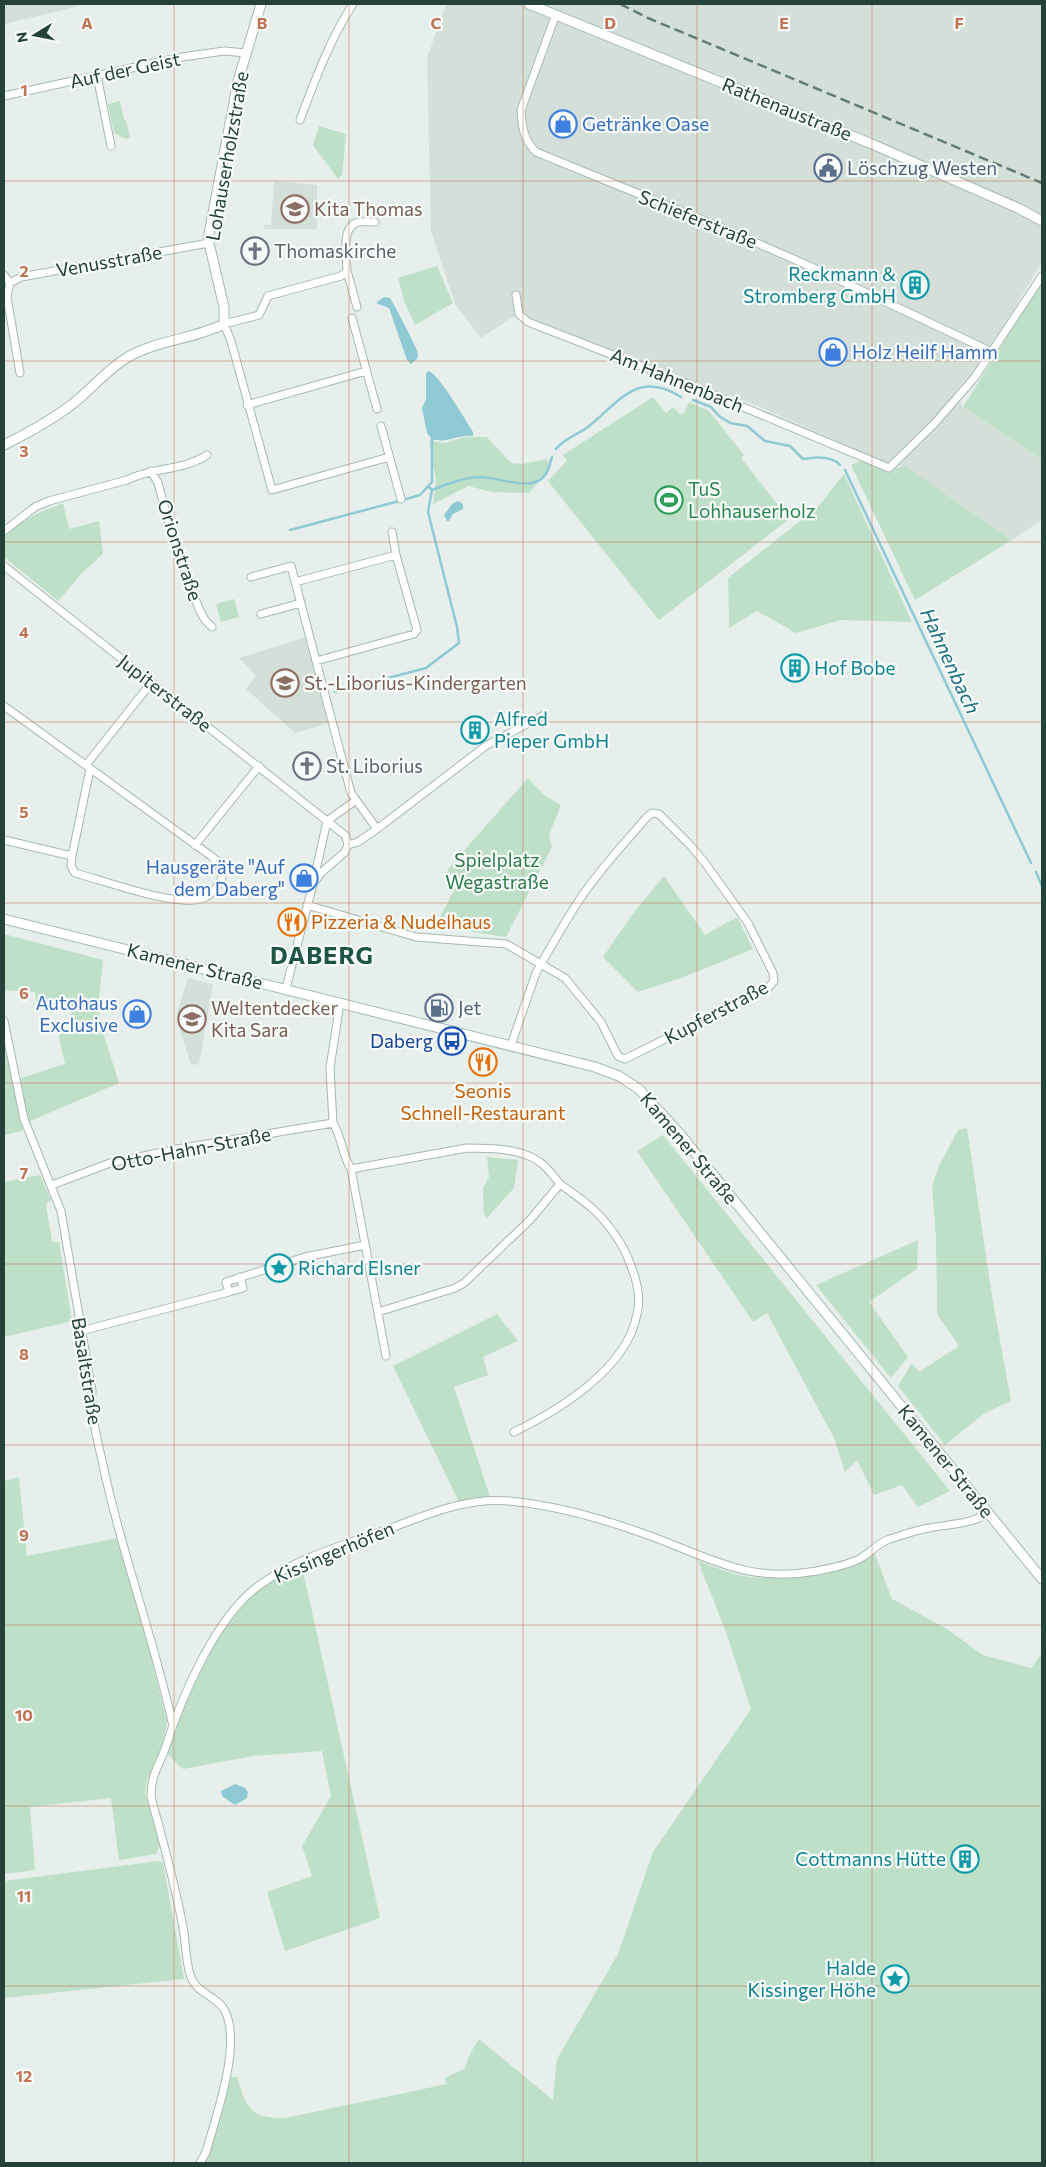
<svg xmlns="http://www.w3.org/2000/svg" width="1046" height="2167" font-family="Commissioner,sans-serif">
<rect width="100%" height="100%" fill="#e6efeb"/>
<path fill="#d4dfda" d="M4 4H76V7L4 24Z
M446 4H1042V262L983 361 953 395 963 407 1042 460V520L1012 540 905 466 888 464 760 407 513 317 481 338 455 304 431 231 427 58Z
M274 181 317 185V229H264V225H271Z
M306 637 329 723 295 733 246 689 256 676 239 658Z
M188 978 213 984 199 1064 191 1065 179 1027 177 1012Z"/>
<path fill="#bfe0c8" d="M120 101 124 120H126L130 138 126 139 114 133 108 104Z
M319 126 346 134 342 175 338 179 313 145Z
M437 266 453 303 415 325 405 303 398 278Z
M1042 281V460L963 407Z
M653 397 666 413 673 407 681 415 685 412 689 402 709 411 744 455 741 458 789 519 659 620 548 481 567 461 563 455Z
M464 437H487L511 463 523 464 546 459 551 467 529 493 492 492 468 486 433 504 436 480 429 441 445 443Z
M863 460 885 471 905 466 1012 540 915 600 851 465Z
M844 474 912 622 841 620 796 633 757 611 729 628 728 578 818 507Z
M63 503 69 529 99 521 103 554 84 571 58 601 4 557V537C20 520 41 511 63 503Z
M234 599 239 617 221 622 216 604Z
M528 778 544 795 561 805 549 835 552 847 506 937 435 926 458 883 447 870Z
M664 876 705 935 737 917 753 949 681 978 638 992 603 957 632 915Z
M4 934 103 960 98 1008 102 1029 119 1083 28 1122 18 1079 65 1064 58 1033 72 1032 70 1004H36L35 992 4 990Z
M4 1043 23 1131 4 1135Z
M967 1128 992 1296 1011 1401 985 1413 945 1445 898 1386 912 1363 919 1372 959 1346 937 1314 936 1238 932 1186 939 1166 958 1130Z
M663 1135 950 1491 918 1507 902 1485 874 1495 857 1460 845 1472 834 1438 767 1313 753 1322 637 1151Z
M487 1157 518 1160 514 1188 487 1218 484 1214 483 1188 489 1177Z
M40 1175 51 1200 46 1204 52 1242H59L72 1321 4 1337V1182Z
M918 1240 917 1269 869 1302 908 1357 891 1378 816 1285Z
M497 1314 518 1341 483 1357 488 1375 454 1387 491 1500 460 1504 393 1366Z
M19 1477 27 1556 118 1538 140 1613 167 1722 161 1750 147 1780 145 1794 160 1846 156 1854 119 1860 111 1798 30 1807 35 1870 4 1874V1481Z
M874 1552 892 1599 947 1629 983 1655 1031 1668 1042 1653V2163H203L229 2077H237C246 2107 250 2119 285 2118L447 2084 444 2078 464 2069 471 2052 479 2039 553 2100 557 2059 618 1954 653 1852 751 1709 726 1632 698 1561C713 1566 728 1573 743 1576 775 1581 832 1576 862 1562 866 1560 870 1555 874 1552Z
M301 1562 380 1918 285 1951 267 1892 312 1876 302 1846 331 1796 322 1751 253 1756 183 1769 164 1751 206 1655 248 1595Z
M159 1861 163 1863 184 1979 4 1998V1881Z"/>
<path fill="#8ec9d4" d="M384 297 390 298C393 302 416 346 417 351 418 354 418 356 417 359L411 364 407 360 389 308 376 303Z
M429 371C440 376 466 421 473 432V436C459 434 445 444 432 439L427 433 422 408 426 399V373Z
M458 501 463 504V509L453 514 449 521H447L444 515 452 504Z
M235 1784 245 1788 248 1792 247 1798 235 1805 222 1796 221 1791Z"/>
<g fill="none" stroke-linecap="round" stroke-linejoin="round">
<path stroke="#8ec9d4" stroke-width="2.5" d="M693 400 711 407 719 416 730 423 747 426 765 441 790 446 803 459C814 457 831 455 840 465
M556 449C565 438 577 435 588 427 619 402 638 369 681 397
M845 470 1031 863
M432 490C447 484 465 477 481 477 498 477 533 493 545 475 549 470 550 462 552 457
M406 499 420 495 432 482V439
M290 530 399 501
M335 692 426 668 459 643 457 627 428 512 432 490 429 487
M1036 872 1042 886"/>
<g stroke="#a8b8b2" stroke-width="9">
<path id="minor" d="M556 14 521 110C522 128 524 140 536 152L732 232 816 269 992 352
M97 76 111 146
M4 96 182 57 224 51 246 53
M300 120C315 80 330 39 353 4
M375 222C370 222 364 221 359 222 340 225 347 258 347 271L341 276 268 296 259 315 224 324 231 341 272 490 389 457
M347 271 357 307
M4 275 10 283 7 297 20 373
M10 283 21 277 209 243
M516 295 519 314 528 322 695 387 889 468 934 424 975 377 1042 276
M352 318 377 409
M247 405 366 371
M381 426 401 499
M151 471 158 483 173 538 199 609 205 620 212 627
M4 531 35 507 49 501 127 480C152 467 183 471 207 455
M392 532 396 555
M4 566 346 836 348 845 345 852 322 872 313 884
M251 577 291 566 351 793 377 829
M295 582 396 555 417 630 414 634 316 661
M261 614 301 603
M4 706 211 856 218 862 222 878C218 886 213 894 204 898 179 909 103 880 75 873L71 866 72 856 90 769
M86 765 151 683
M4 840 72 856
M195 845 259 766
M348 845 358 842 377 829 487 745 544 715
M307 905 416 937 506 944 565 978 601 1022 618 1056 625 1059 768 988 774 981 773 973 748 923 705 863 691 846 659 814 652 813 646 818C624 844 599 870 580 899 564 923 550 948 536 973L511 1045
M286 988 313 884 327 821 355 801
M340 1003 330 1068 333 1123C342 1137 342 1155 351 1169L386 1356
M4 1021 24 1119 61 1211 92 1391C90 1416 98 1441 103 1465 121 1552 153 1635 172 1722
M351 1169 467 1148C489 1148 522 1148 541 1163 548 1168 554 1177 560 1184L530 1220 464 1283 455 1288 378 1312
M52 1185 110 1163 177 1149 333 1123
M229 1292 243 1288 240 1277
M81 1331 229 1292 226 1282 305 1257 365 1245
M514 1432C559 1410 627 1369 637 1314 641 1299 637 1281 631 1266 624 1245 609 1224 593 1209 583 1200 571 1192 560 1184
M200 2163 206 2152C216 2116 242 2045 225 2011 217 1995 195 1994 190 1974 185 1958 186 1939 182 1922 174 1880 162 1838 151 1797 151 1775 158 1768 165 1749 181 1698 216 1615 261 1584 299 1557 347 1544 391 1528 429 1514 467 1497 509 1501 553 1505 600 1518 642 1533 706 1555 744 1584 817 1571 831 1568 849 1565 861 1558 871 1552 879 1542 890 1539 900 1536 910 1532 920 1530 942 1524 969 1526 988 1513"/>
</g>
<g stroke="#a8b8b2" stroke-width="11">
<path id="tertiary" d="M529 4 872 144 1020 209 1042 221
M4 445C28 433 54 419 75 402 93 387 108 369 128 357 158 340 194 339 224 324V307L209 243V234L238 81 261 4"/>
</g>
<g stroke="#a4bbb3" stroke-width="11">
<path id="secondary" d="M4 919 595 1067 619 1076 639 1089 680 1134 1042 1579"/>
</g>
<use href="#minor" stroke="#fff" stroke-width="7"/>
<use href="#tertiary" stroke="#fff" stroke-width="9"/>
<use href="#secondary" stroke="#fff" stroke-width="9"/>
<path stroke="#5f7d75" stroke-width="2.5" stroke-dasharray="10 5" stroke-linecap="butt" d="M620 4 648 18 1042 183"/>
</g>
<path fill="none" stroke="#c07456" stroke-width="1" stroke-opacity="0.55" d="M174 4V2163M349 4V2163M523 4V2163M697 4V2163M872 4V2163M4 181H1042M4 361H1042M4 542H1042M4 722H1042M4 903H1042M4 1083H1042M4 1264H1042M4 1445H1042M4 1625H1042M4 1806H1042M4 1986H1042"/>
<defs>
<g id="shop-ring" transform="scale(1.4375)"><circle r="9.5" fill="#f7fbf9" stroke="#3f7fe0" stroke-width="1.5"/><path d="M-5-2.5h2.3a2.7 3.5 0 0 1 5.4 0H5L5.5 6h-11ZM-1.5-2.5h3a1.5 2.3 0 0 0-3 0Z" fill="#3f7fe0"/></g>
<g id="civic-ring" transform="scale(1.4375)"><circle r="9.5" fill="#f7fbf9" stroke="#5c6f8a" stroke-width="1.5"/><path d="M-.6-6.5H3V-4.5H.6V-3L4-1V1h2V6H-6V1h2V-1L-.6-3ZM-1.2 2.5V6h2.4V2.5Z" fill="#5c6f8a"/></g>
<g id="school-ring" transform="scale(1.4375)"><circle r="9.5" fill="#f7fbf9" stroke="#8d6e63" stroke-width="1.5"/><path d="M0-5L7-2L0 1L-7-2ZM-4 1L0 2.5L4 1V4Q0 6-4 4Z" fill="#8d6e63"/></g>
<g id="church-ring" transform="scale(1.4375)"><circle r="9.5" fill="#f7fbf9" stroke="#6b7280" stroke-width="1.5"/><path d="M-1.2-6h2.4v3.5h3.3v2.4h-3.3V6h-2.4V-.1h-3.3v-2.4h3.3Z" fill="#6b7280"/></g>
<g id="building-ring" transform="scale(1.4375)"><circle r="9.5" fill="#f7fbf9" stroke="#0f9aa8" stroke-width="1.5"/><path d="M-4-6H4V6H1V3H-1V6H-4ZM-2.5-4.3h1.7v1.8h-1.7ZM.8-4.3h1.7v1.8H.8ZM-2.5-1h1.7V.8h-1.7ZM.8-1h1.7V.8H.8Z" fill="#0f9aa8"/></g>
<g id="stadium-ring" transform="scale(1.4375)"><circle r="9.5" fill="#f7fbf9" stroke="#2e9e5b" stroke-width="1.5"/><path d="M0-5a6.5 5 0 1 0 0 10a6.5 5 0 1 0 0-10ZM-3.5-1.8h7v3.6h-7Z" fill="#2e9e5b"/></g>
<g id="restaurant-ring" transform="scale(1.4375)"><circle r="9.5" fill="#f7fbf9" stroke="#e8710a" stroke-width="1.5"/><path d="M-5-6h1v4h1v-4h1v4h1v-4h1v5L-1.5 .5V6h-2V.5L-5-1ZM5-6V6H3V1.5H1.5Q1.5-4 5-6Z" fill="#e8710a"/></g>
<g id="fuel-ring" transform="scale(1.4375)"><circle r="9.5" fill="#f7fbf9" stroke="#5c6f8a" stroke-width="1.5"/><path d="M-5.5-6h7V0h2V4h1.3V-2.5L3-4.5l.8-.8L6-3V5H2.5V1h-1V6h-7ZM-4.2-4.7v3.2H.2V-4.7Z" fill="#5c6f8a"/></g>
<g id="bus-ring" transform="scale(1.4375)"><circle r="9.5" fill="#f7fbf9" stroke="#1a4fb4" stroke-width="1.5"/><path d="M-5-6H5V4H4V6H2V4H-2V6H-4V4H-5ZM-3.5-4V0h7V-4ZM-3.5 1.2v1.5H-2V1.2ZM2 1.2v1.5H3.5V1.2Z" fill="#1a4fb4"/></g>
<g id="sight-ring" transform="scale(1.4375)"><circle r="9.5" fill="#f7fbf9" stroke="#0f9aa8" stroke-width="1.5"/><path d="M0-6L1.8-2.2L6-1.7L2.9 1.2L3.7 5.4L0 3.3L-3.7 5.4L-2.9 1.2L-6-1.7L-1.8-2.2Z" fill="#0f9aa8"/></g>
</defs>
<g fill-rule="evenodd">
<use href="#shop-ring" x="563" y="124"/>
<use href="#civic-ring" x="828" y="168"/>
<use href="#school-ring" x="295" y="209"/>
<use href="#church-ring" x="255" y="251"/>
<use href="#building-ring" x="915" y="285"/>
<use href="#shop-ring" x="833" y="352"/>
<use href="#stadium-ring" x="669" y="500"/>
<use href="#building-ring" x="795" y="668"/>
<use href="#school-ring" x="285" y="683"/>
<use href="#building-ring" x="475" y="730"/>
<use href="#church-ring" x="307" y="766"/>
<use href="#shop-ring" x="304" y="878"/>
<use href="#restaurant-ring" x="292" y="922"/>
<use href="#fuel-ring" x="439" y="1008"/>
<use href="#shop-ring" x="137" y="1014"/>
<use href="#school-ring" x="192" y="1019"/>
<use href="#bus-ring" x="452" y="1041"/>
<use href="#restaurant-ring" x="483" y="1062"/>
<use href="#sight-ring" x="279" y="1268"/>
<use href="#building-ring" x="965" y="1859"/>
<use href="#sight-ring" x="895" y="1979"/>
</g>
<g text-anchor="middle" stroke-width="4.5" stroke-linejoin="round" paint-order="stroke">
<g font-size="19" fill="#24423a" stroke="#f7fbf9">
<text transform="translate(125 70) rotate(-12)" y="7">Auf der Geist</text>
<text transform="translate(787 109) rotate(22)" y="7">Rathenaustraße</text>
<text transform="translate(227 156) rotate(-80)" y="7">Lohauserholzstraße</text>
<text transform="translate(698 219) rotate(22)" y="7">Schieferstraße</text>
<text transform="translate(109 261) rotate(-10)" y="7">Venusstraße</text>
<text transform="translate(677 380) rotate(22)" y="7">Am Hahnenbach</text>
<text transform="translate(180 550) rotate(72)" y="7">Orionstraße</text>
<text transform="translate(165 693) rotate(38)" y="7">Jupiterstraße</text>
<text transform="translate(195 966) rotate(14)" y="7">Kamener Straße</text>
<text transform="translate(716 1012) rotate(-28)" y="7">Kupferstraße</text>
<text transform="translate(689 1148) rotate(50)" y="7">Kamener Straße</text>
<text transform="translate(191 1149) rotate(-11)" y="7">Otto-Hahn-Straße</text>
<text transform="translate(87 1371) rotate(81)" y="7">Basaltstraße</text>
<text transform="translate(946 1461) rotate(51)" y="7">Kamener Straße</text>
<text transform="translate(334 1552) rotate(-23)" y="7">Kissingerhöfen</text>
</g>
<g font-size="19" fill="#366cbe" stroke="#f7fbf9" text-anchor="start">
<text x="582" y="131">Getränke Oase</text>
<text x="852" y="359">Holz Heilf Hamm</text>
<text x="285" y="874" text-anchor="end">Hausgeräte "Auf<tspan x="285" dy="22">dem Daberg"</tspan></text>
<text x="118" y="1010" text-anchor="end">Autohaus<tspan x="118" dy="22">Exclusive</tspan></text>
</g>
<g font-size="19" fill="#4e5e75" stroke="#f7fbf9" text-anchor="start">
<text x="847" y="175">Löschzug Westen</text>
<text x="458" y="1015">Jet</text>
</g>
<g font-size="19" fill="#785e54" stroke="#f7fbf9" text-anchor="start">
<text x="314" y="216">Kita Thomas</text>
<text x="304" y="690">St.-Liborius-Kindergarten</text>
<text x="211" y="1015">Weltentdecker<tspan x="211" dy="22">Kita Sara</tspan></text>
</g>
<g font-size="19" fill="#5b616d" stroke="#f7fbf9" text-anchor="start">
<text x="274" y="258">Thomaskirche</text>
<text x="326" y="773">St. Liborius</text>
</g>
<g font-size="19" fill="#0d838f" stroke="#f7fbf9" text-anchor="end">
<text x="896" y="281">Reckmann &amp;<tspan x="896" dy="22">Stromberg GmbH</tspan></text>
<text x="814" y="675" text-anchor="start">Hof Bobe</text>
<text x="494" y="726" text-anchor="start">Alfred<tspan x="494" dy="22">Pieper GmbH</tspan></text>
<text x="298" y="1275" text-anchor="start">Richard Elsner</text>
<text x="946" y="1866">Cottmanns Hütte</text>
<text x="876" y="1975">Halde<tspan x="876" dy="22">Kissinger Höhe</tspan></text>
</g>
<g font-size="19" fill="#27864d" stroke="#f7fbf9" text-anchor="start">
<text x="688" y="496">TuS<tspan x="688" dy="22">Lohhauserholz</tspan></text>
</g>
<g font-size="19" fill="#2d7a4b" stroke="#f7fbf9">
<text x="497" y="867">Spielplatz<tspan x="497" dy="22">Wegastraße</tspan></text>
</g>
<g font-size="19" fill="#c56008" stroke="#f7fbf9" text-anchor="start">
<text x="311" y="929">Pizzeria &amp; Nudelhaus</text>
<text x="483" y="1098" text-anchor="middle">Seonis<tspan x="483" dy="22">Schnell-Restaurant</tspan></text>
</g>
<g font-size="19" fill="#164399" stroke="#f7fbf9" text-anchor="end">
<text x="433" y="1048">Daberg</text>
</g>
<g font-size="20" font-style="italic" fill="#1c6f80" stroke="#f7fbf9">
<text transform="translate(950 661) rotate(65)" y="7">Hahnenbach</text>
</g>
<g font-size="24" font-weight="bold" letter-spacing="1" fill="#1f5548" stroke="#f7fbf9">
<text x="322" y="964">DABERG</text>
</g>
</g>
<g font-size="16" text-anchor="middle" font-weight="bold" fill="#c07456" stroke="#f7fbf9" stroke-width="4.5" stroke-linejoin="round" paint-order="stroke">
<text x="87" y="29">A</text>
<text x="262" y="29">B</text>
<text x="436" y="29">C</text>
<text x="610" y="29">D</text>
<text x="784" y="29">E</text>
<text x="959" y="29">F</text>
<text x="24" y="96">1</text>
<text x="24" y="277">2</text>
<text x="24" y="457">3</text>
<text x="24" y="638">4</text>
<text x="24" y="818">5</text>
<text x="24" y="999">6</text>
<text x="24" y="1179">7</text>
<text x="24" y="1360">8</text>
<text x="24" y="1541">9</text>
<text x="24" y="1721">10</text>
<text x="24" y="1902">11</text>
<text x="24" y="2082">12</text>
</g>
<rect width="1046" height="2167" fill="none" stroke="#24423a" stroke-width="10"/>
<g transform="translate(35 35) rotate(260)" stroke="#f7fbf9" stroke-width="4" paint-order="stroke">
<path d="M0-4L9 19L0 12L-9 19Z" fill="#24423a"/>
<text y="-8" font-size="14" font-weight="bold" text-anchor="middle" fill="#24423a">N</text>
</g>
</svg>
